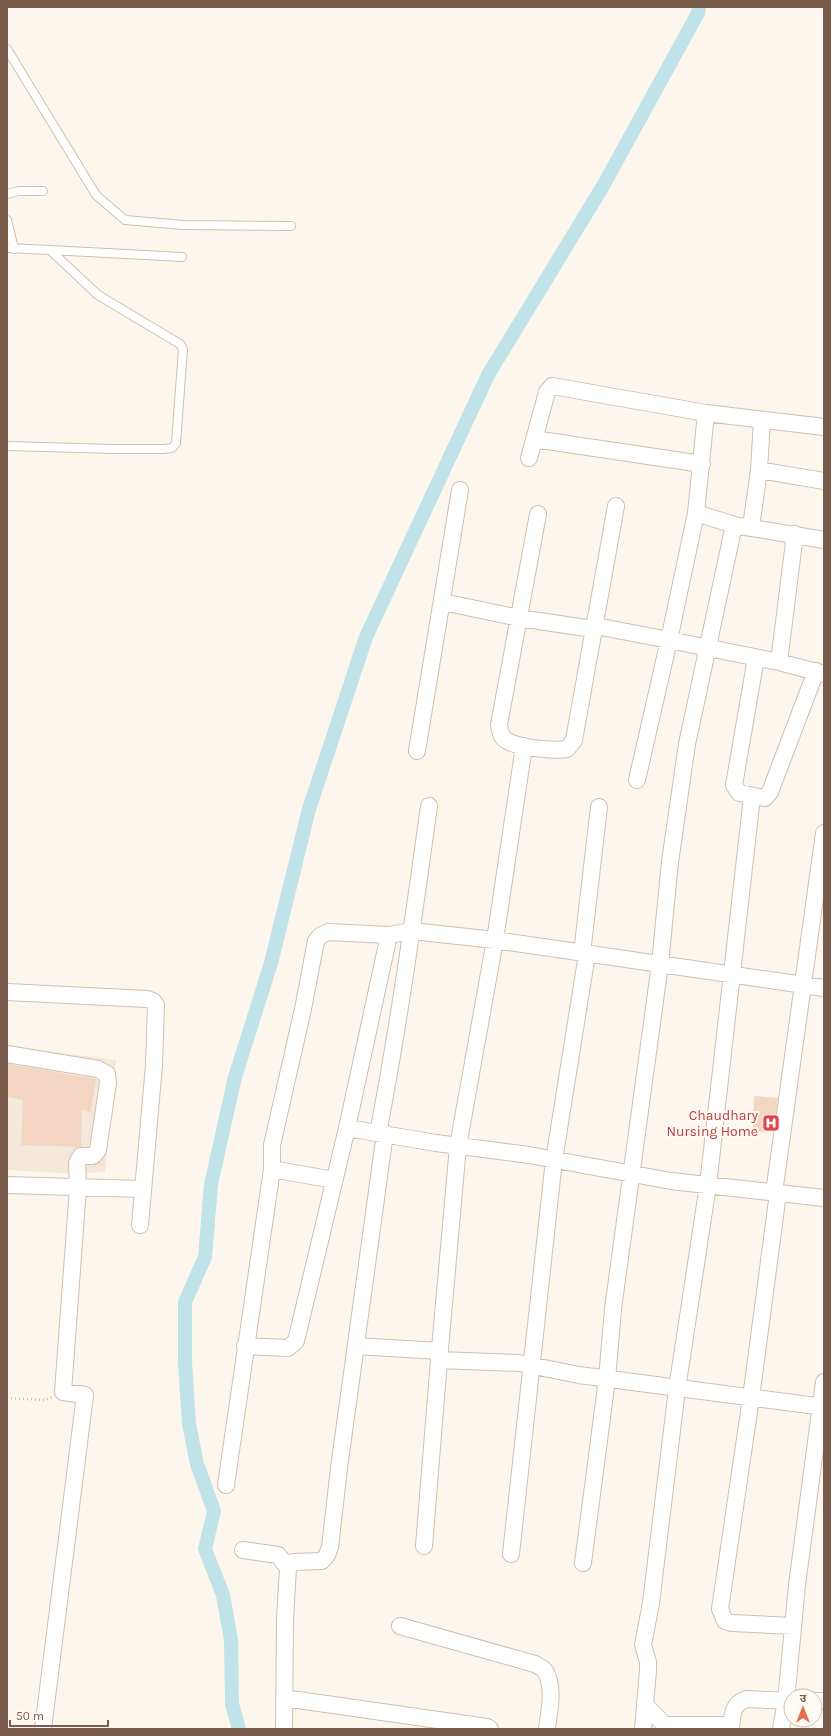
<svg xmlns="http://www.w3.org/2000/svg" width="831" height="1736" font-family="Karla,'Noto Sans Devanagari',sans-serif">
<rect width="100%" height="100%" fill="#fdf6ec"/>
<path fill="#f5e8da" d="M7 1046 116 1060 105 1172 77 1174 7 1170Z"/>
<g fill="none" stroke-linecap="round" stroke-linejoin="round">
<path stroke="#bfe3e8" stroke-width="14" d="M239 1729 232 1704 231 1640 223 1595 205 1549 214 1511 197 1464 189 1424 185 1363V1302L205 1257 211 1184 235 1077 271 963 309 809 366 637 488 375 603 186 698 13 699 7"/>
</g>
<path fill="#f3d5c3" d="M7 1064 96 1079 91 1112 82 1110 81 1147 21 1145 23 1100 7 1097Z
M754 1096 778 1098 773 1132 753 1131Z"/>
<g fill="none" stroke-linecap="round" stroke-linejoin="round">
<g stroke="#d1beb0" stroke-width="10">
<path id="lane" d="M7 49 96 195 125 220 183 225 291 226
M7 194 19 191H43
M7 220 14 249
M7 248 50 250
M7 446 114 449H164L172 448 176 443 183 349 180 344 98 295 50 250 182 257"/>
</g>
<g stroke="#d1beb0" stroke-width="18">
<path id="street" d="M706 413 696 513 669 640 779 662 824 674
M534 439 702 464
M529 458 547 392 552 386 706 413 824 427
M759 470 824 481
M696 513 741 527 749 525 752 520 759 470 762 420
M538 514 499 725C500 731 501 738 507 741 520 748 553 751 567 749L574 740 616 506
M746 527 824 540
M443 602 519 618 586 628 601 627 669 640 637 780
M756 658 734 785 739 793 765 798 770 792 816 671
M779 662 795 534
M524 746 495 940 458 1146 439 1360 519 1363 579 1375 824 1407
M417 751 460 490
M582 953 599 807
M7 992 147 999 153 1001 156 1005 154 1065 140 1225
M7 1054 98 1069 107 1074 108 1083 98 1150 93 1156H81L77 1163 78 1188 63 1392 85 1395 43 1729
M347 1128 436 1143 529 1155 671 1181 824 1198
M378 1133C399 1024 414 915 429 806
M272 1169V1145L303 1009 316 941 320 936 328 932 389 935 412 931 495 940 824 988
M7 1185 142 1189
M774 1193 824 833
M778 1193 751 1398 720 1609 725 1621 732 1623 793 1626
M245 1346 288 1348 296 1341 347 1128 389 935
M356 1346 440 1351
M226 1485 272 1169 334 1180
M424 1546 439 1360
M243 1550 278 1555 288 1568
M511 1554 554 1160 587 954
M583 1563 607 1379 613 1309 660 964 670 862 687 744 734 525
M400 1626 535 1664C538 1666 543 1668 545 1671 555 1687 549 1712 547 1729
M284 1698 487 1727 490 1729
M815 1701H824
M645 1705 665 1725H731
M284 1729 285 1619 288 1568 293 1562 322 1561 327 1555 330 1547 339 1468 385 1133
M643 1729 648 1670V1662L643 1645 651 1603 677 1389 708 1185 752 797
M731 1729C732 1716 732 1704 746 1699L791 1701
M781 1729 786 1701 797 1585 824 1382"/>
</g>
<path stroke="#d9b8a5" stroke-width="2.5" stroke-dasharray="1 3" stroke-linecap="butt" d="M7 1398 45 1400 52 1397"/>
<use href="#lane" stroke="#fff" stroke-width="8"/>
<use href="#street" stroke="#fff" stroke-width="16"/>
</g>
<defs>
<g id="hospital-square" transform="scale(0.9)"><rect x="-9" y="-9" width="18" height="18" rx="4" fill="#e0444e" stroke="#fffaf3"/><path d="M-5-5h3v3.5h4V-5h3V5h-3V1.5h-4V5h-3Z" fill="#fff"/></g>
</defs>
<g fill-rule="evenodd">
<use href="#hospital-square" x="771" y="1123"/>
</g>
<g text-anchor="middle" stroke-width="4" stroke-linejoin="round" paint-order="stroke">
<g font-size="14" fill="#be3a42" stroke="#fffaf3" text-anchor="end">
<text x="758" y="1120">Chaudhary<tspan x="758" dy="16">Nursing Home</tspan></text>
</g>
</g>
<rect width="831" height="1736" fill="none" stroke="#7a5c4d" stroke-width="16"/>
<g transform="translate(803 1708)"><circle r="19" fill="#fffaf3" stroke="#cabbb1"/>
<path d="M0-3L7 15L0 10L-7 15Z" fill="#e76f51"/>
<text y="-6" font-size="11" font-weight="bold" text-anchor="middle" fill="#7a5c4d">उ</text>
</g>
<path d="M10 1720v6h98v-6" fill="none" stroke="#7a5c4d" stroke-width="2"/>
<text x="16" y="1720" font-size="12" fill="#7a5c4d" stroke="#fffaf3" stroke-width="3" paint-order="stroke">50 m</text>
</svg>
